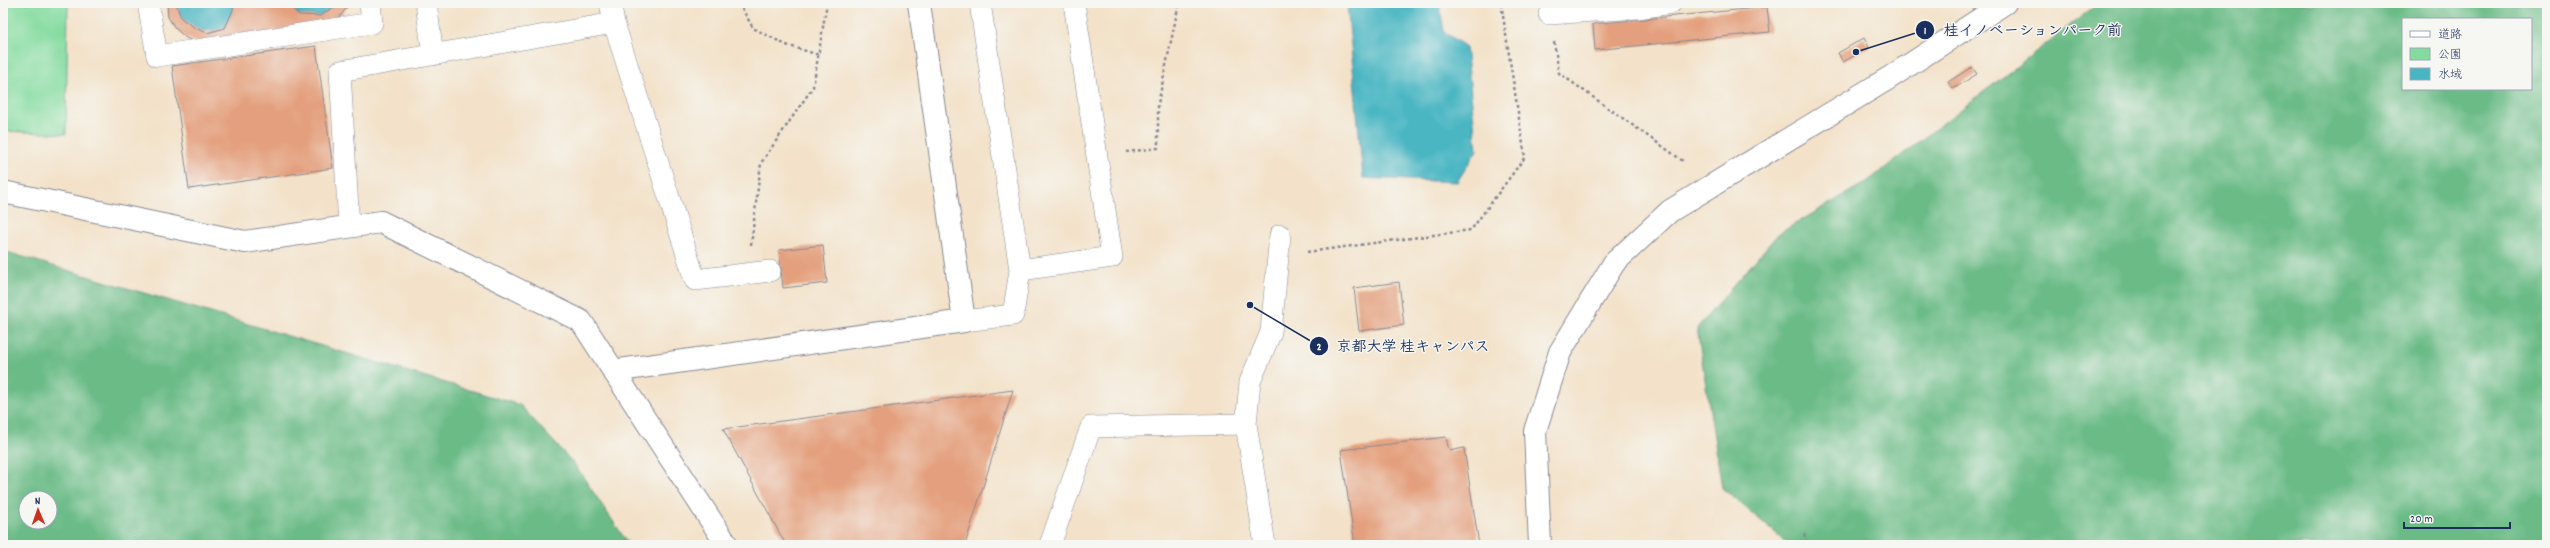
<svg xmlns="http://www.w3.org/2000/svg" width="2550" height="548" font-family="Dekko,'Klee One',sans-serif">
<rect width="100%" height="100%" fill="#f6f6f2"/>
<filter id="ink" filterUnits="userSpaceOnUse"><feTurbulence type="fractalNoise" baseFrequency=".025" numOctaves="2"/><feDisplacementMap in="SourceGraphic" scale="8" xChannelSelector="R" yChannelSelector="G"/><feConvolveMatrix kernelMatrix="1 2 1 2 8 2 1 2 1" color-interpolation-filters="sRGB"/></filter>
<filter id="wash" filterUnits="userSpaceOnUse"><feTurbulence type="fractalNoise" baseFrequency=".012" numOctaves="4" result="noise"/><feDisplacementMap in="SourceGraphic" scale="16" xChannelSelector="R" yChannelSelector="G"/><feGaussianBlur stdDeviation="0.9" result="paint"/><feColorMatrix in="noise" values="0 0 0 0 0 0 0 0 0 0 0 0 0 0 0 0 0 1.4 0 .05"/><feComposite in="paint" operator="in"/></filter>
<g filter="url(#wash)">
<rect width="100%" height="100%" fill="#f3e2c9"/>
<path fill="#83db9f" stroke="#4f857e" d="M3 3H68L66 134 3 131Z"/>
<path fill="#6abb86" stroke="#427572" fill-rule="evenodd" d="M2099 3H2547V545H1790L1722 488 1697 328 1778 234 1868 181ZM2403 19H2531V89H2403Z
M3 251 520 405 575 465 629 545H3ZM26 498H50V522H26Z"/>
<path fill="#48b6c2" stroke="#327290" d="M176 3H233V10L225 28C199 35 185 30 176 3Z
M286 3H339L320 16 299 15Z
M1347 3H1439L1444 32 1466 47 1477 150 1457 182 1363 178Z"/>
<g id="blocks">
<path fill="#e4a07e" d="M167 3H176L181 18 195 28 207 33 225 28 233 10V3H286L299 15 320 16 339 3H350L341 15 329 24 199 43 186 38 175 28 168 17Z
M1767 7 1770 32 1595 50 1593 24Z
M1864 38 1869 47 1843 62 1838 53Z
M316 46 333 168 189 189 172 66Z
M1972 67 1977 74 1953 89 1948 82Z
M823 245 827 283 783 288 779 250Z
M1399 282 1404 325 1359 331 1354 288Z
M1013 390 965 545H786L723 429Z
M1446 437 1449 451 1464 448 1479 545H1355L1341 450Z"/>
</g>
</g>
<g filter="url(#ink)">
<use href="#blocks" fill-opacity="0" stroke="#878894" stroke-width="1"/>
<g fill="none" stroke-linecap="round" stroke-linejoin="round">
<g stroke="#878894" stroke-width="22">
<path id="lane" d="M148 3 157 56 372 23 370 3
M426 3 433 55
M610 3 614 23
M980 3 1020 270 1112 257 1074 3
M1549 14 1638 8 1671 3
M349 227 340 71 614 23 695 280 770 271
M964 321 1013 315 1020 270
M1050 545 1091 427 1246 424
M1265 545 1246 424 1250 382 1271 332 1280 235"/>
</g>
<g stroke="#878894" stroke-width="24">
<path id="street" d="M3 192 245 242 381 222 581 321 727 545
M613 371 964 321 919 3"/>
</g>
<g stroke="#878894" stroke-width="24">
<path id="secondary" d="M1540 545 1535 431 1560 352 1614 263 1670 211 1889 78 2005 3"/>
</g>
<path stroke="#878894" stroke-width="2.5" stroke-dasharray="3 3" stroke-linecap="butt" d="M739 3 753 28 786 45 819 55
M1554 42 1559 73 1683 161
M1126 152 1158 148V104L1179 3
M751 245 761 163 813 87 827 3
M1307 252 1471 230 1525 157 1501 3
M1804 534 1808 545"/>
<use href="#lane" stroke="#fff" stroke-width="21"/>
<use href="#street" stroke="#fff" stroke-width="22"/>
<use href="#secondary" stroke="#fff" stroke-width="22"/>
</g>
</g>
<path fill="none" stroke="#1b2f5e" stroke-width="1.5" d="M1856 52L1925 30M1250 305L1319 346"/>
<g fill="#1b2f5e" stroke="#f6f6f2" stroke-width="1.5">
<circle cx="1856" cy="52" r="4"/>
<circle cx="1250" cy="305" r="4"/>
<circle cx="1925" cy="30" r="10"/>
<circle cx="1319" cy="346" r="10"/>
</g>
<g font-size="12" text-anchor="middle" font-weight="bold" fill="#fff">
<text x="1925" y="34">1</text>
<text x="1319" y="350">2</text>
</g>
<g font-size="15" text-anchor="middle" font-weight="bold" fill="#1b2f5e" stroke="#f6f6f2" stroke-width="3" stroke-linejoin="round" paint-order="stroke">
<text x="2033" y="35">桂イノベーションパーク前</text>
<text x="1413" y="351">京都大学 桂キャンパス</text>
</g>
<rect width="2550" height="548" fill="none" stroke="#f6f6f2" stroke-width="16"/>
<rect x="2402" y="18" width="130" height="72" fill="#f6f6f2" stroke="#9ea6b7"/>
<rect x="2410" y="31" width="20" height="6" fill="#ffffff" stroke="#9ea6b7"/>
<text x="2438" y="38" font-size="12" fill="#1b2f5e">道路</text>
<rect x="2410" y="48" width="20" height="12" fill="#83db9f" stroke="#9ea6b7"/>
<text x="2438" y="58" font-size="12" fill="#1b2f5e">公園</text>
<rect x="2410" y="68" width="20" height="12" fill="#48b6c2" stroke="#9ea6b7"/>
<text x="2438" y="78" font-size="12" fill="#1b2f5e">水域</text>
<g transform="translate(38 510) rotate(358)"><circle r="19" fill="#f6f6f2" stroke="#9ea6b7"/>
<path d="M0-3L7 15L0 10L-7 15Z" fill="#c8321e"/>
<text y="-6" font-size="11" font-weight="bold" text-anchor="middle" fill="#1b2f5e">N</text>
</g>
<path d="M2404 522v6h106v-6" fill="none" stroke="#1b2f5e" stroke-width="2"/>
<text x="2410" y="522" font-size="12" fill="#1b2f5e" stroke="#f6f6f2" stroke-width="3" paint-order="stroke">20 m</text>
</svg>
